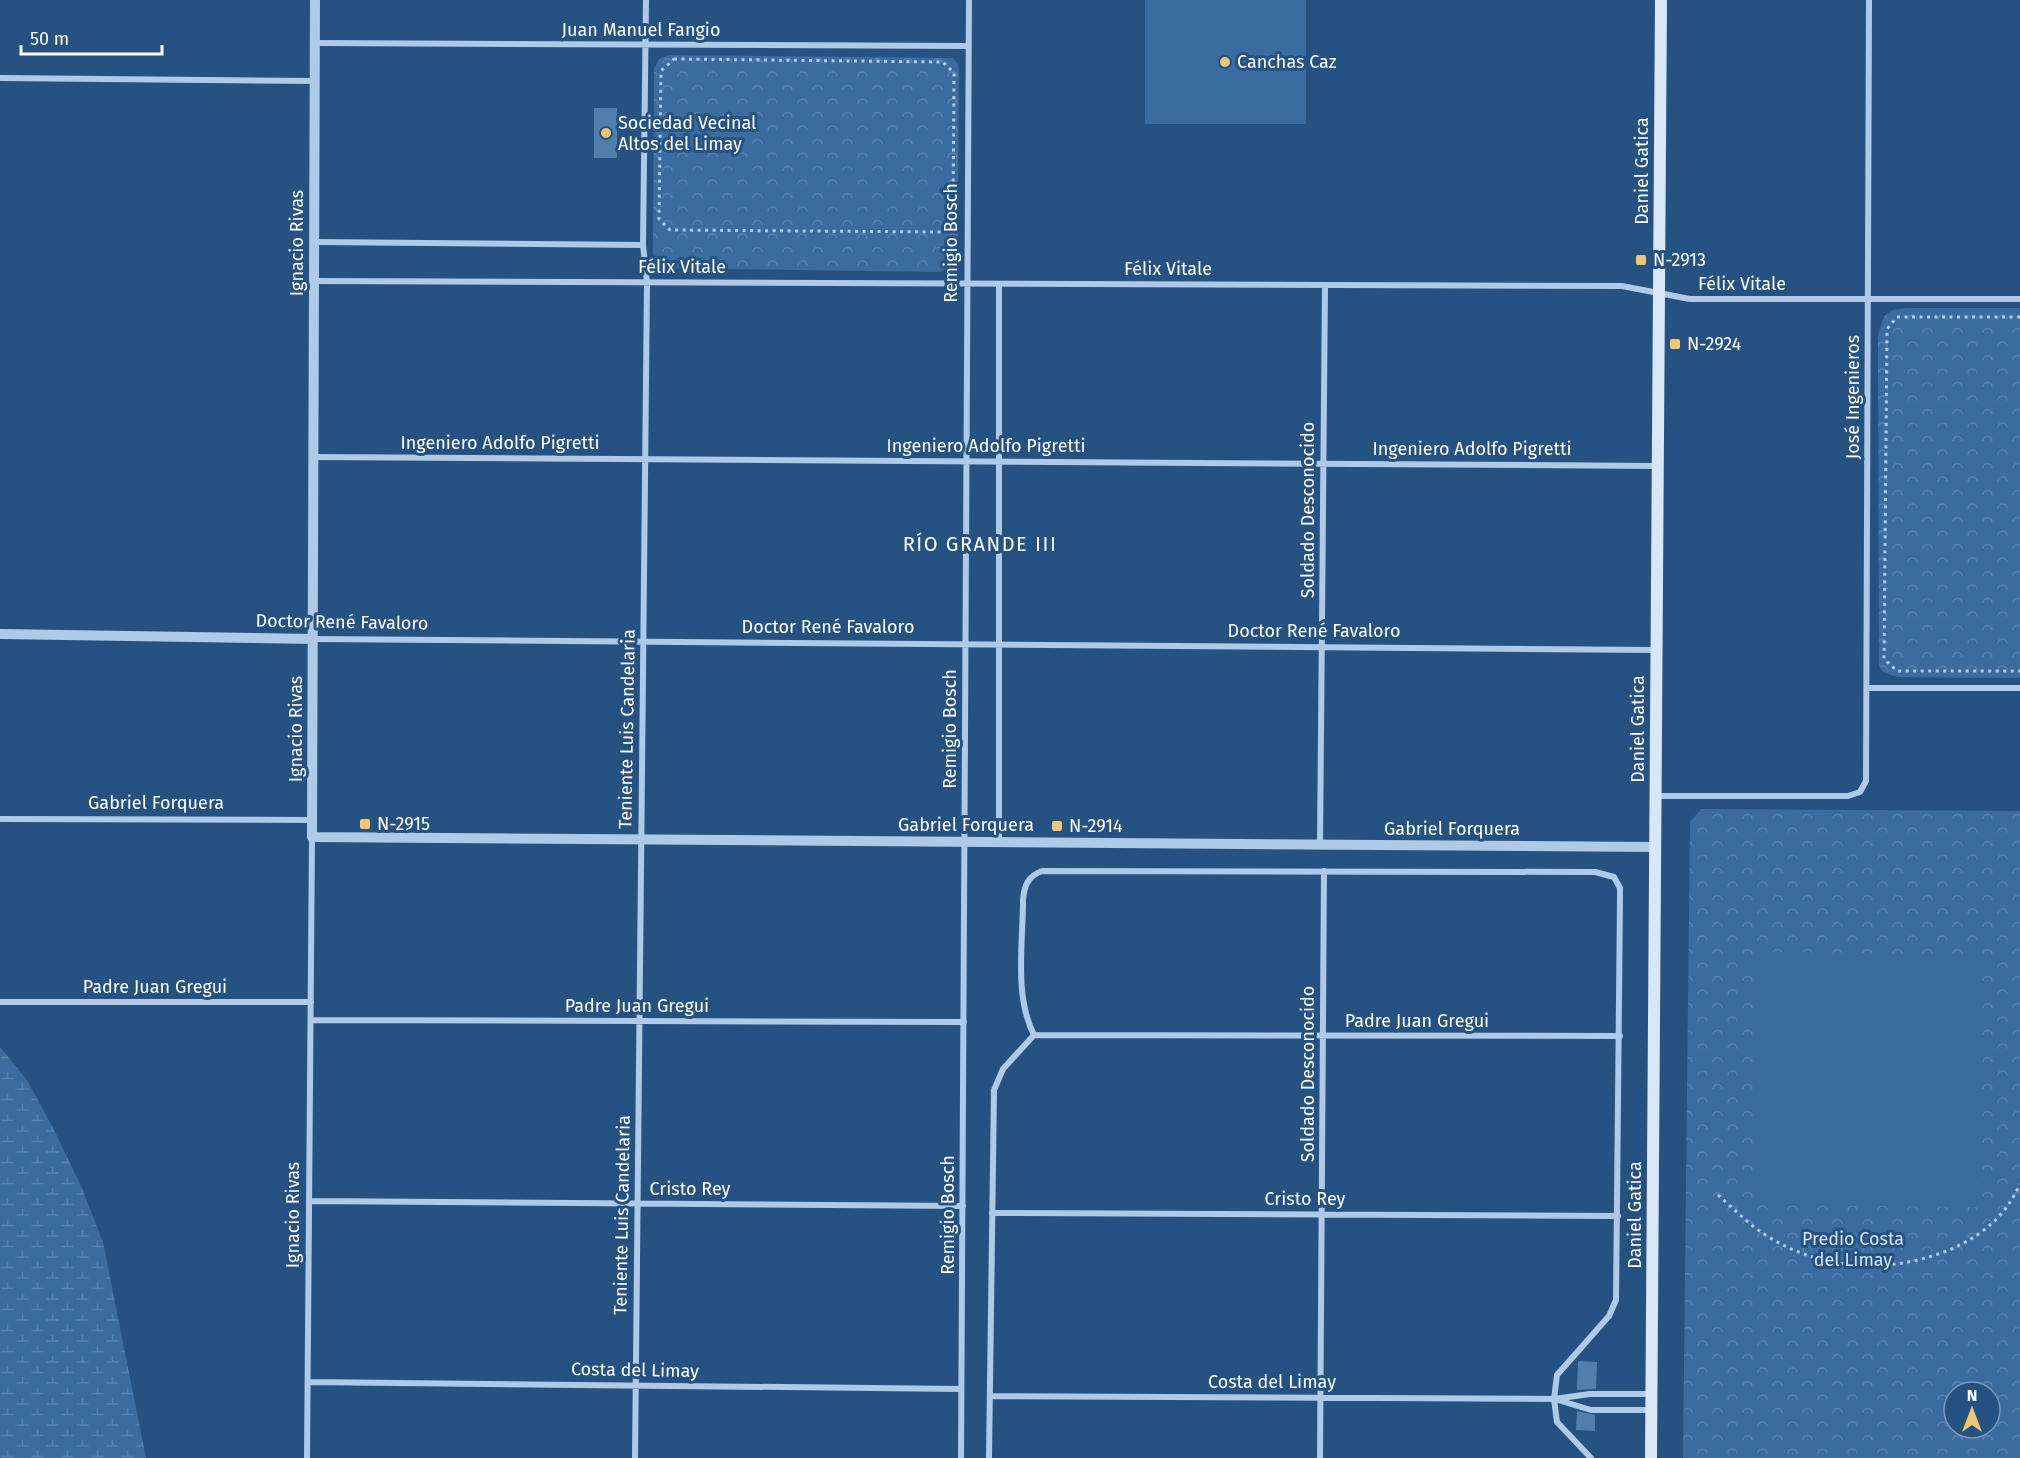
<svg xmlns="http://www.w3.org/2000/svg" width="2020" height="1458" font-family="'Fira Sans',sans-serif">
<defs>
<pattern id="forest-crowns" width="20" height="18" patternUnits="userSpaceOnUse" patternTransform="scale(1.5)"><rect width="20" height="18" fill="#3a6c9f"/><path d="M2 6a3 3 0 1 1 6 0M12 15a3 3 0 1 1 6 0" fill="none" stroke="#5882ad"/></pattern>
<pattern id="wetland-marsh" width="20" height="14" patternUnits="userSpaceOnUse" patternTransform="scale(1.5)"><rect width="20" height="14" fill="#3a6c9f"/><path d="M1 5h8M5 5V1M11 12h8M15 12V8" fill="none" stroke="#5882ad"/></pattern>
</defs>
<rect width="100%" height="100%" fill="#265282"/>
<path fill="url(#forest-crowns)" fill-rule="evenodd" d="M669 55 953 58 958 64 959 73 958 254 955 266 940 272 660 268 654 261 653 253 654 69 659 59Z
M1905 308H2020V678L1897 677 1883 672 1879 666 1878 335 1884 316 1893 310Z
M1701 809 2020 811V1458H1683L1690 822ZM1954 1392H1990V1428H1954Z"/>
<path fill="url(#wetland-marsh)" d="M0 1047 27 1080 53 1128 81 1186 103 1242 146 1458H0Z"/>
<path fill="#3a6c9f" d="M1145 0H1306V124H1145Z
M1756 952 1980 954 1977 1207 1753 1205Z"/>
<path fill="#527eac" d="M594 108H617V158H594Z
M1578 1361 1597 1362 1596 1389 1577 1390Z
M1577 1411 1595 1415V1431L1576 1430Z"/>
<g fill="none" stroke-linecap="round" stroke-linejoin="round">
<path stroke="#aecae7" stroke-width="3" stroke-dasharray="3 4.5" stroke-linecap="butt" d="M674 59 943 62 954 73 953 223 941 232 670 230 659 219 661 71Z
M2020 317H1897L1887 329 1884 659 1897 671H2020
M1718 1195C1734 1209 1749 1225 1767 1236 1822 1270 1884 1274 1944 1252 1979 1238 2004 1219 2020 1184"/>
<path stroke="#aecae7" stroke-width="6" d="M315 43 968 46
M0 78 314 81
M314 242 643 245
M314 281 1622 286 1690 299H2020
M999 284V842
M313 457 1658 466
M313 639 1656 650
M1868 688H2020
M1656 796H1848L1860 792 1866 781 1869 0
M0 819 312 820
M1320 844 1325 285
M0 1002H311
M311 1020 964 1022
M1034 1035C1014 996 1023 943 1023 900 1024 886 1028 876 1042 871L1595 872 1614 877 1620 888V900L1616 1300 1609 1316 1557 1375 1554 1399 1557 1422 1591 1458
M1034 1035 1620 1036
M309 1201 963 1206
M992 1213 1618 1216
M308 1382 961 1389
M990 1396 1554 1399 1590 1394H1652
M1558 1400 1591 1410H1651
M307 1458 312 837
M635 1458 647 282 643 245 646 0
M961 1458 969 0
M989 1458 994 1090 1003 1069 1034 1035
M1320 1458 1324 871"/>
<path stroke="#aecae7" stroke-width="10" d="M315 0 312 837 1655 847
M0 634 313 639"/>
<path stroke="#d8e6f6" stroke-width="12" d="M1651 1458 1661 0"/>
</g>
<g fill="#f0c673" stroke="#265282" stroke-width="2">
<circle cx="1225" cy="62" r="6"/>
<circle cx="606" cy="133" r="6"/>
<rect x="1635" y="254" width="12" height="12" rx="3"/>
<rect x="1669" y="338" width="12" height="12" rx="3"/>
<rect x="359" y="818" width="12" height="12" rx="3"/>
<rect x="1051" y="820" width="12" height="12" rx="3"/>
</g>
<g text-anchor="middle" stroke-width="6" stroke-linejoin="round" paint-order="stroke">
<g font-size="18" fill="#fff" stroke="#265282">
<text x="641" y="36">Juan Manuel Fangio</text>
<text transform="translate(1642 171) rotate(-90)" y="6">Daniel Gatica</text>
<text transform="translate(297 243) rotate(-90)" y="6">Ignacio Rivas</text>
<text transform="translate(951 243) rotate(-90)" y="6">Remigio Bosch</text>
<text x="682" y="273">Félix Vitale</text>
<text x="1168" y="275">Félix Vitale</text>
<text x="1742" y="290">Félix Vitale</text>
<text transform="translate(1853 397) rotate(-90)" y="6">José Ingenieros</text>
<text x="500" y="449">Ingeniero Adolfo Pigretti</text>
<text x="986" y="452">Ingeniero Adolfo Pigretti</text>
<text x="1472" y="455">Ingeniero Adolfo Pigretti</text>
<text transform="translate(1308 510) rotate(-90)" y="6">Soldado Desconocido</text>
<text transform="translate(342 622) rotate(1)" y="6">Doctor René Favaloro</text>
<text x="828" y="633">Doctor René Favaloro</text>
<text x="1314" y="637">Doctor René Favaloro</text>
<text transform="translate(296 729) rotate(-90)" y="6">Ignacio Rivas</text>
<text transform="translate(627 729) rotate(-89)" y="6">Teniente Luis Candelaria</text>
<text transform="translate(950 729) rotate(-90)" y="6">Remigio Bosch</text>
<text transform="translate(1638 729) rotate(-90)" y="6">Daniel Gatica</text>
<text x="156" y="809">Gabriel Forquera</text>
<text x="966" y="831">Gabriel Forquera</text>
<text x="1452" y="835">Gabriel Forquera</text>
<text x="155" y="993">Padre Juan Gregui</text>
<text x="637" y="1012">Padre Juan Gregui</text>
<text x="1417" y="1027">Padre Juan Gregui</text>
<text transform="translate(1308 1074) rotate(-90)" y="6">Soldado Desconocido</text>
<text x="690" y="1195">Cristo Rey</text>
<text x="1305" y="1205">Cristo Rey</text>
<text transform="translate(293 1215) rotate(-90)" y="6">Ignacio Rivas</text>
<text transform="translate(622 1215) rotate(-89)" y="6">Teniente Luis Candelaria</text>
<text transform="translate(948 1215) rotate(-90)" y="6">Remigio Bosch</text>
<text transform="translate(1635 1215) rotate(-90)" y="6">Daniel Gatica</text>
<text transform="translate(635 1370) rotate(1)" y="6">Costa del Limay</text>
<text x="1272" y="1388">Costa del Limay</text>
</g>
<g font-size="18" fill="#fff" stroke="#265282" text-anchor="start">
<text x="1237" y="68">Canchas Caz</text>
<text x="618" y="129">Sociedad Vecinal<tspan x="618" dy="21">Altos del Limay</tspan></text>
<text x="1653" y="266">N-2913</text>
<text x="1687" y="350">N-2924</text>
<text x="377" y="830">N-2915</text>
<text x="1069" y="832">N-2914</text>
</g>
<g font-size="18" fill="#d1e3f5" stroke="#265282">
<text x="1853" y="1245">Predio Costa<tspan x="1853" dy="21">del Limay</tspan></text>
</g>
<g font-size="20" letter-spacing="1.5" fill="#fff" stroke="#265282">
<text x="980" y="551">RÍO GRANDE III</text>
</g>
</g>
<g transform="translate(1972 1410)"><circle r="28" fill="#265282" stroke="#7d97b4" stroke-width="1.5"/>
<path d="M0-4.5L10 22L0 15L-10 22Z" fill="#f0c673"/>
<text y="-9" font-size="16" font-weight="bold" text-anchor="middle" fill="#ffffff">N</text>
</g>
<path d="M21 45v9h141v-9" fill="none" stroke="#ffffff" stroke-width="3"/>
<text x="30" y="45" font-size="18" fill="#ffffff" stroke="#265282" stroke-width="4.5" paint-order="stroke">50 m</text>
</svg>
